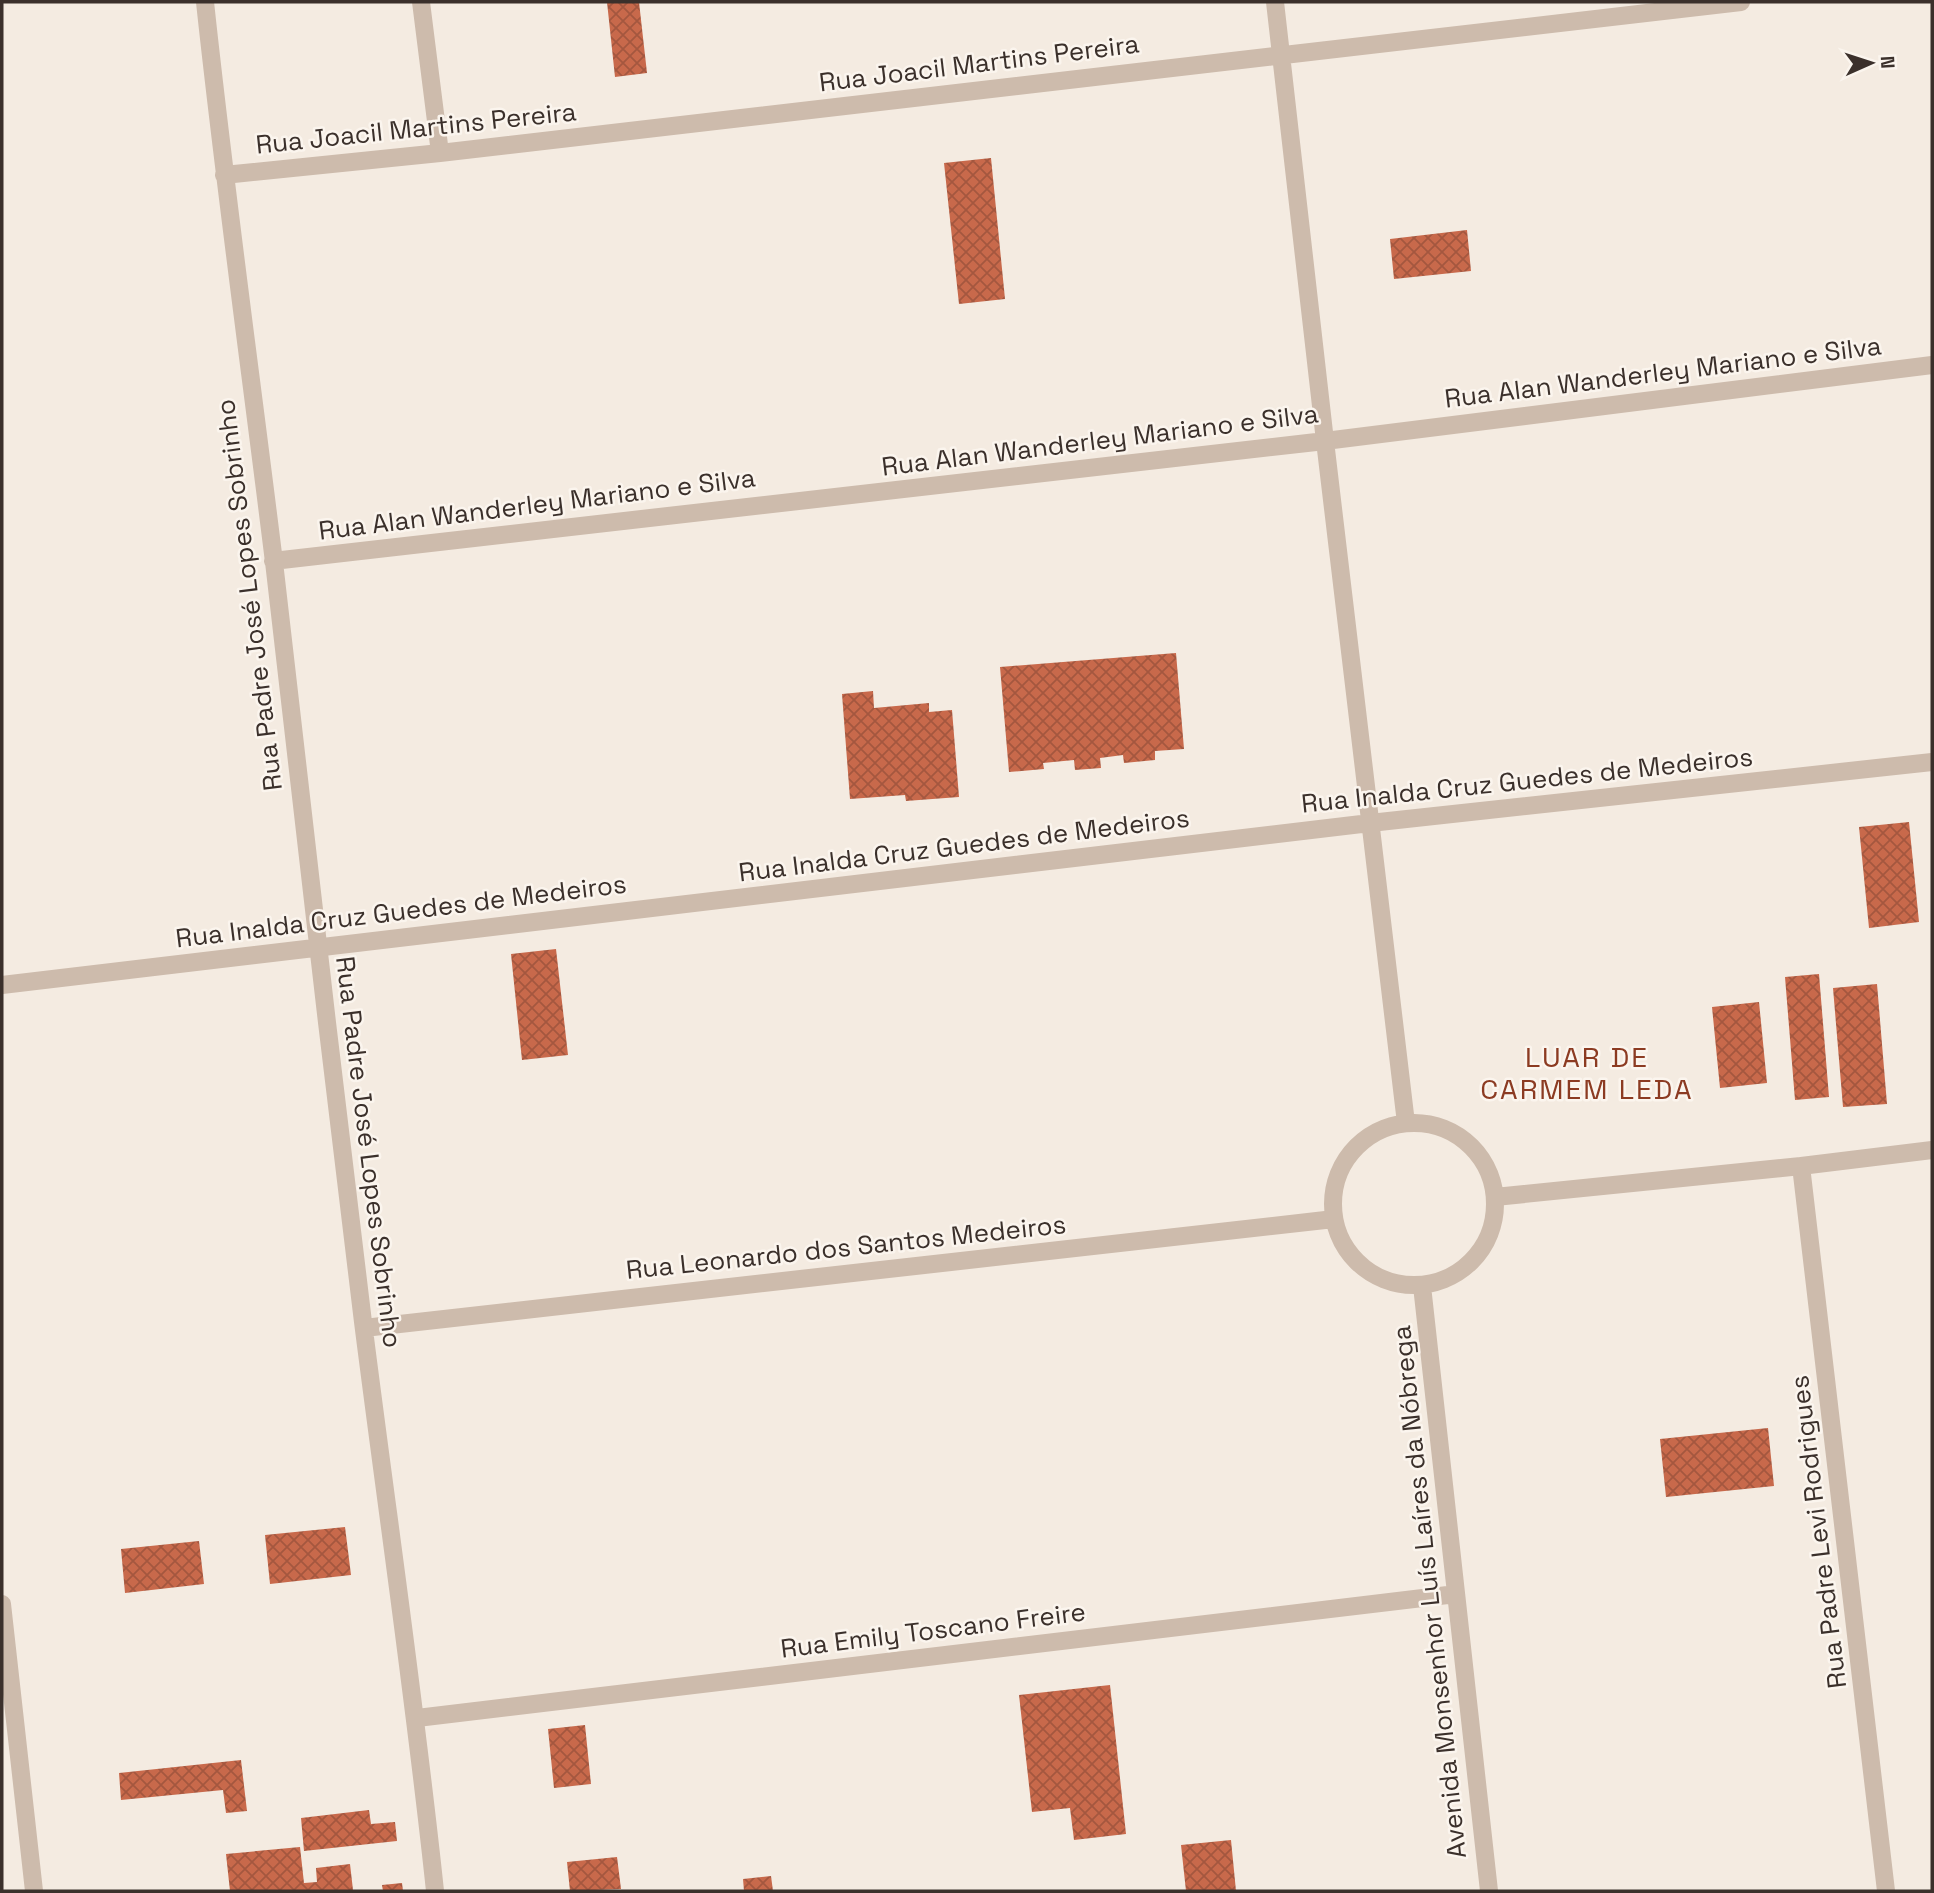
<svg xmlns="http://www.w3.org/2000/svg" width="1934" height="1893" font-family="'Space Grotesk',sans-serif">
<defs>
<pattern id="building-cross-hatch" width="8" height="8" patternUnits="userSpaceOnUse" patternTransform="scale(1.75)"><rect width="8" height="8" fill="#c8694b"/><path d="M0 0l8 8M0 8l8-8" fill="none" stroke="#a4573f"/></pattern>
</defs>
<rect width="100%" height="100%" fill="#f4ebe1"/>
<path fill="url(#building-cross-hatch)" d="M607 2H639L647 73 615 77Z
M991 158 1005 299 959 304 944 163Z
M1467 230 1471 271 1394 279 1390 239Z
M1176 653 1184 749 1155 751V760L1124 763 1123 755 1100 758 1101 768 1075 770 1074 760 1043 763 1044 769 1009 772 1000 667Z
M873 691 874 708 929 703V712L952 710 959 797 906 801 905 795 850 799 842 694Z
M1909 822 1919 922 1869 928 1859 827Z
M556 949 568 1055 522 1060 511 954Z
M1819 974 1829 1097 1795 1100 1785 977Z
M1877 984 1887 1104 1843 1107 1833 988Z
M1759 1002 1767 1083 1720 1088 1712 1007Z
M1768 1428 1774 1486 1666 1497 1660 1439Z
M345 1527 351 1575 270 1584 265 1535Z
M199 1541 204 1584 125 1593 121 1549Z
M1110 1685 1126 1834 1074 1840 1070 1808 1032 1812 1019 1695Z
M585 1725 591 1784 554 1788 548 1729Z
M241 1760 247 1811 226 1813 223 1790 121 1800 119 1773Z
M369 1810 371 1824 395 1822 397 1841 304 1851 301 1818Z
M1231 1840 1236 1891H1186L1181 1845Z
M300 1847 304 1883 317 1882 316 1868 350 1864 353 1890 230 1891 226 1854Z
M617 1857 621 1889 570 1891 567 1862Z
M771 1876 773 1891H744L743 1879Z
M402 1883 403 1891H383L382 1885Z"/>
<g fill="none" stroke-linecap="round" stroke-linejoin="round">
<path stroke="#cdbbac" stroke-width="18" d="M205 2C225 189 251 375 274 562 304 815 331 1069 363 1322 387 1512 415 1701 435 1891
M421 2 440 153
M1275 2 1325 441 1406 1123
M224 175 440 153 1741 2
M273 561 1325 441 1932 365
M2 985 1370 823 1932 762
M1333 1204a81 81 0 1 1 162 0a81 81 0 1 1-162 0Z
M1801 1166 1886 1891
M1495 1197 1801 1166 1932 1150
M1422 1286 1489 1891
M364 1328 1334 1219
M2 1604 34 1891
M417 1718 1456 1594"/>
</g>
<g text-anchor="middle" stroke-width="5" stroke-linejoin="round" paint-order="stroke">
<g font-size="26" fill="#3b302b" stroke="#fbf5ee">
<text transform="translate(979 63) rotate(-7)" y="9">Rua Joacil Martins Pereira</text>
<text transform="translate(416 128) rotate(-6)" y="9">Rua Joacil Martins Pereira</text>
<text transform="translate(1663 372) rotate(-7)" y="9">Rua Alan Wanderley Mariano e Silva</text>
<text transform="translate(1100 440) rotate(-7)" y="9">Rua Alan Wanderley Mariano e Silva</text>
<text transform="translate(537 504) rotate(-7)" y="9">Rua Alan Wanderley Mariano e Silva</text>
<text transform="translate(249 595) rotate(-97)" y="9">Rua Padre José Lopes Sobrinho</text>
<text transform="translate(1527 780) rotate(-6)" y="9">Rua Inalda Cruz Guedes de Medeiros</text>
<text transform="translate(964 845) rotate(-7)" y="9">Rua Inalda Cruz Guedes de Medeiros</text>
<text transform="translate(401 911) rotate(-7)" y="9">Rua Inalda Cruz Guedes de Medeiros</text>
<text transform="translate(369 1152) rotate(83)" y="9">Rua Padre José Lopes Sobrinho</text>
<text transform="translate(846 1247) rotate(-6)" y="9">Rua Leonardo dos Santos Medeiros</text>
<text transform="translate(1818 1532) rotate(-97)" y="9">Rua Padre Levi Rodrigues</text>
<text transform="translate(1429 1592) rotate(-96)" y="9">Avenida Monsenhor Luís Laíres da Nóbrega</text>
<text transform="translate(933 1630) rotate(-7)" y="9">Rua Emily Toscano Freire</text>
</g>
<g font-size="28" letter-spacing="2" fill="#8c3b22" stroke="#fbf5ee">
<text x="1587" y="1067">LUAR DE<tspan x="1587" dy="32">CARMEM LEDA</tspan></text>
</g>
</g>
<rect width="1934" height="1893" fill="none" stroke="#3b302b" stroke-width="7"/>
<g transform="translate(1871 63) rotate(87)" stroke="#fbf5ee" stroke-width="5" paint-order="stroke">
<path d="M0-5L12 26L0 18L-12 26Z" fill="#3b302b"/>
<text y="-10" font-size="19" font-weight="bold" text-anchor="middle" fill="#3b302b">N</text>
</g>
</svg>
